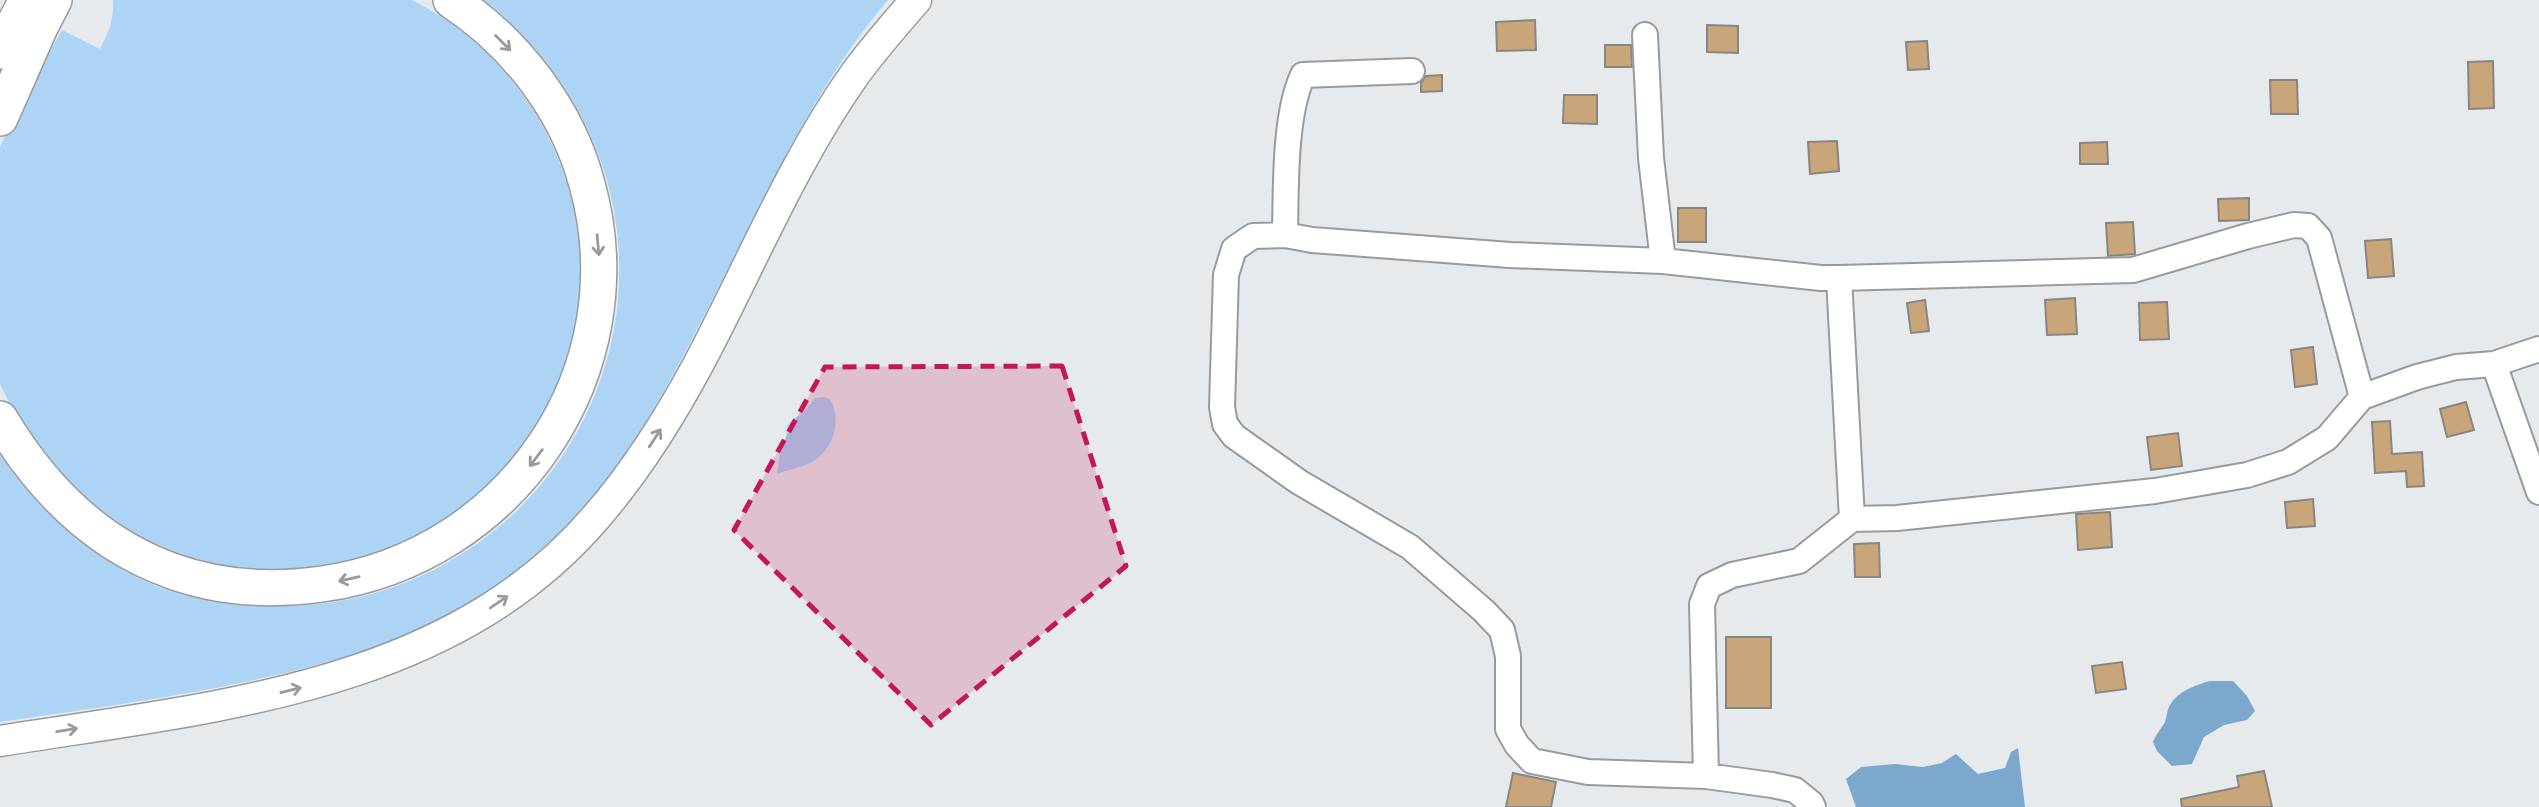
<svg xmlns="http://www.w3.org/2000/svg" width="2539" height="807" font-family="Ubuntu,sans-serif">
<rect width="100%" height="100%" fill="#e6eaed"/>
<path fill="#add4f5" d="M113 0H412C486 37 542 104 567 183 580 225 586 278 577 322 575 335 569 348 565 361 562 373 559 388 553 400 539 429 520 453 498 475 486 487 475 503 461 512 383 567 279 586 187 559 105 534 35 459 0 384V147L22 100 62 30 100 49C109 32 114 20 113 0Z
M484 0H888C808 94 762 206 705 314 670 381 634 451 584 507 537 559 479 603 416 632 384 646 350 656 316 665 213 693 106 706 0 722V454C41 513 98 565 167 590 201 602 236 605 272 606 499 612 669 397 606 177 585 107 542 45 484 0Z
M824 397 830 399C843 421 833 451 810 463 800 468 787 470 777 474L780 451 786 440 787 426 793 419 803 413 815 398Z"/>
<path fill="#7ba8cc" d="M2210 681H2233L2247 696 2255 711 2247 720 2224 725 2204 737 2192 764 2172 766 2157 751 2153 742C2156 734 2161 729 2165 722 2167 716 2167 710 2170 705 2178 691 2196 685 2210 681Z
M2018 748 2025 807H1856L1846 779 1861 767 1895 764 1923 767 1942 763 1956 754 1978 774 2005 768 2011 752Z"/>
<path fill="#c9a679" stroke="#888582" stroke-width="2" d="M1535 20 1536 50 1497 51 1496 22Z
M1707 25 1738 26V53L1707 52Z
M1927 41 1929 69 1908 70 1906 42Z
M1605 45H1631L1632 67H1605Z
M2493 61 2494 108 2469 109 2468 62Z
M1442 75V91L1421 92V83L1426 76Z
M2270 80H2297L2298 114H2271Z
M1564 95H1597V124L1563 123Z
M1837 141 1839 171 1810 174 1808 142Z
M2107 142 2108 164H2080V143Z
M2249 198V220L2219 221 2218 199Z
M1678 208H1706V242H1678Z
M2133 222 2135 254 2108 256 2106 223Z
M2391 239 2394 276 2368 278 2365 241Z
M2075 298 2077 334 2047 335 2045 300Z
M1925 300 1929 331 1911 333 1907 303Z
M2167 302 2169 339 2140 340 2139 303Z
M2313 347 2317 384 2295 387 2291 350Z
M2466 402 2474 430 2447 437 2440 409Z
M2390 421 2392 454 2422 452 2424 486 2407 487 2406 471 2375 473 2372 422Z
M2178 433 2182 466 2151 470 2147 437Z
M2313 499 2315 526 2287 528 2285 502Z
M2110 512 2112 547 2078 550 2076 514Z
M1879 543 1880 577H1855L1854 544Z
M1726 637H1771V708H1726Z
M2122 662 2126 689 2096 693 2092 666Z
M2264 771 2272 807H2182L2181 799 2239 787 2237 776Z
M1513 773 1556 782 1551 807H1506Z"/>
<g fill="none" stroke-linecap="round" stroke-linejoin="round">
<g stroke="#989b9e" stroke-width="28">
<path id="minor" d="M1645 35 1651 158 1663 261
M1285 235C1286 190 1284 115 1303 75L1412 71
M1839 278 1852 519
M2494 364 2539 492
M1706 776 1702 604 1709 586 1732 575 1799 561 1852 519 1897 518 2155 491 2247 475 2288 462 2327 438 2362 397 2417 377 2456 367 2494 364 2539 349
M1813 807 1811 803 1795 790 1772 785 1706 776 1588 772 1532 761 1517 745 1508 729V656L1502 630 1484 611 1410 547 1299 482 1234 436 1225 424 1222 407 1226 275 1234 249 1253 236 1285 235 1312 240 1510 255 1663 261 1821 278H1839L2133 270 2248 236 2294 225 2308 226 2319 238 2362 397"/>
</g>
<g stroke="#989b9e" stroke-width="33">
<path id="major" d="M0 741C210 707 449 690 597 516 637 470 670 417 699 363 750 267 792 163 855 74 874 48 895 24 916 0"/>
</g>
<g stroke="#989b9e" stroke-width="38">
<path id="highway" d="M0 51 27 0
M0 118 40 27 54 0
M0 419C40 486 96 544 172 571 219 588 272 591 322 584 512 557 639 371 587 184 567 109 515 42 451 0"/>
</g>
<use href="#minor" stroke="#fff" stroke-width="24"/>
<use href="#major" stroke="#fff" stroke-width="30"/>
<use href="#highway" stroke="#fff" stroke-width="35"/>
</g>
<defs><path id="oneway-shaft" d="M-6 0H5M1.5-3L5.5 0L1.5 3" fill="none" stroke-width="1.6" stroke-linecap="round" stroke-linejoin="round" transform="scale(1.75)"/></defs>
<g stroke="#999a9a">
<use href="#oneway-shaft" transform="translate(503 43) rotate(45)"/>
<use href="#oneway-shaft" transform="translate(598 245) rotate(85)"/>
<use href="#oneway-shaft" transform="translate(655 438) rotate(-57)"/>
<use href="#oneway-shaft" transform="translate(536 458) rotate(127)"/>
<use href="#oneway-shaft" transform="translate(349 579) rotate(167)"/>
<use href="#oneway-shaft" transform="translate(499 602) rotate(-34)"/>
<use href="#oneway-shaft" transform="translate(291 690) rotate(-14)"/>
<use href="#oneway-shaft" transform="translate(67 730) rotate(-9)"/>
</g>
<path fill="#c2185b" fill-opacity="0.2" stroke="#c2185b" stroke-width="5" stroke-dasharray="14 9" stroke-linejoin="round" d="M1062 366 1126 566 931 725 734 530 825 367Z"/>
</svg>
